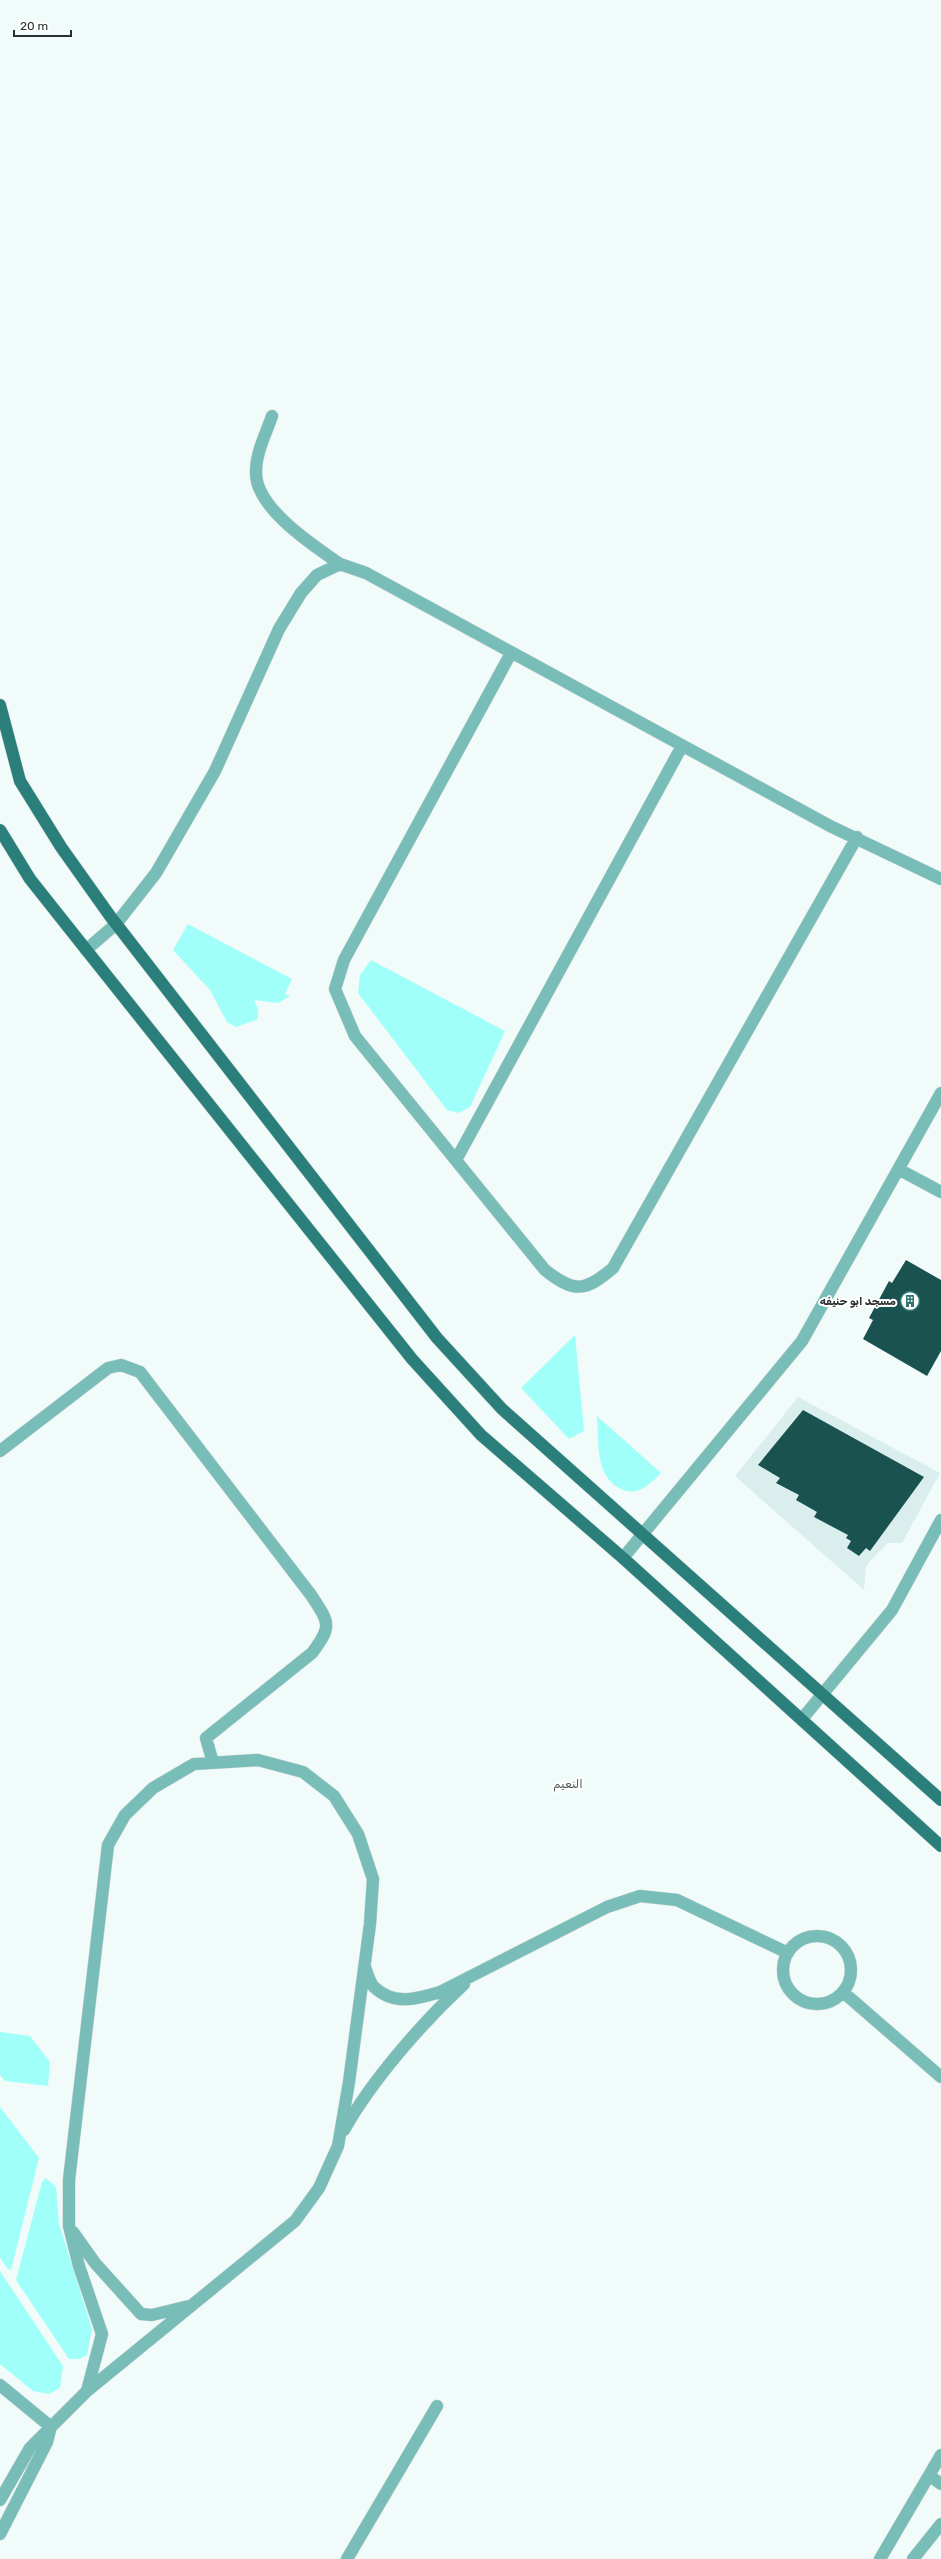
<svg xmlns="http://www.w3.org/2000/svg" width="941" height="2559" font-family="Rubik,'Noto Sans Arabic',sans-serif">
<rect width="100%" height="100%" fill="#f0fbfa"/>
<path fill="#daefed" d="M798 1397 940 1473 902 1543H888L872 1559 866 1567 864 1590 735 1476Z"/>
<path fill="#a1fff9" d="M188 924 292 979 285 994 290 996 278 1003 254 1000 258 1009V1019L236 1027 227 1022 210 990 173 950Z
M371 960 505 1031 470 1107 459 1113 447 1110 358 993 360 975Z
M575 1335 584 1431 569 1439 521 1388Z
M597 1416 661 1473C649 1485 636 1498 619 1488 594 1474 599 1440 597 1416Z
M0 2032 30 2036 50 2062 48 2086 5 2081 0 2075Z
M0 2107 39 2158 11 2270 8 2269 0 2258Z
M46 2178 56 2187 59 2224 92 2329 87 2355 79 2359H69L16 2280 42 2182Z
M0 2271 63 2366 60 2388 49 2394 33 2391 0 2364Z"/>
<path fill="#1a524f" d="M906 1260 941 1280V1351L927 1376 863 1339 873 1320 869 1318 889 1281 892 1283Z
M803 1410 924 1477 870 1551 866 1548 859 1556 847 1548 851 1541 846 1538 848 1535 814 1517 817 1512 796 1500 799 1495 776 1483 780 1478 758 1465Z"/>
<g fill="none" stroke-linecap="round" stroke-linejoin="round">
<g stroke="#ccd6d5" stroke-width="13">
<path id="minor" d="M272 416C266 434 256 452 256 472 255 508 314 546 340 564
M511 653 344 960 335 989 355 1036 545 1270C574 1293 585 1292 613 1268L857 837
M86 950 116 924 156 873 215 771 279 629 301 593 317 575 340 564 366 573 830 826 941 879
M456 1160 682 746
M900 1170 941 1192
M0 1451 108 1368 121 1365 140 1372 311 1595C329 1623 333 1625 312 1653L206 1738 213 1763
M623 1558 802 1341 941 1093
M802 1719 892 1610 941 1520
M783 1970a34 34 0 1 1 68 0a34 34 0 1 1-68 0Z
M365 1967C367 1973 370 1983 374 1987 394 2006 417 1999 440 1992L607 1907 640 1896 677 1900 788 1953
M843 1992 941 2077
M344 2130C372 2080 422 2023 464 1984
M73 2232 95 2263 141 2314 152 2315 189 2306
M0 2385 51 2427
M930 2476 941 2484
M0 2500 30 2448 87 2391 295 2221 319 2188 338 2146 349 2082 370 1924 373 1879 358 1834 334 1796 303 1772 258 1760 194 1764 153 1788 125 1815 108 1845 69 2180V2226L79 2266 102 2334 87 2391
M0 2534 47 2442 50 2430
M347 2559 437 2406
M880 2559 941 2455
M913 2559 941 2524"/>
</g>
<g stroke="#ccd6d5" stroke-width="13">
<path id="major" d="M0 705 20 781 61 847 110 916 437 1338 502 1409 941 1800
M0 830 30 879 80 942 412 1359 481 1435 623 1558 941 1846"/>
</g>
<use href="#minor" stroke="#78bdb8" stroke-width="12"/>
<use href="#major" stroke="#2b7f7b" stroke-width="12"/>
</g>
<defs>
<g id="building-ring" transform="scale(1)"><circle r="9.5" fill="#fff" stroke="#2d7672" stroke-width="1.5"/><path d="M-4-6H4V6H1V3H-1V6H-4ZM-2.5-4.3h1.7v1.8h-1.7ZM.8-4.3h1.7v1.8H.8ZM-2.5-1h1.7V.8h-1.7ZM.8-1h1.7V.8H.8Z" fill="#2d7672"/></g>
</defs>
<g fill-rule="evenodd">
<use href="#building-ring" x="910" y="1301"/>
</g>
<g text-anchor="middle" stroke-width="4" stroke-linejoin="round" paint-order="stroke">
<g font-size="11" font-weight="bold" fill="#2a2e2e" stroke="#fff" text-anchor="end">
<text x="896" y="1305">مسجد ابو حنيفه</text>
</g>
<g font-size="12" fill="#4f5958" stroke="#fff">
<text x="568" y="1788">النعيم</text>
</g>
</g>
<path d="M14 30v6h57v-6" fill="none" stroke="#2a2e2e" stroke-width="2"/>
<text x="20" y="30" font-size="12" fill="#2a2e2e" stroke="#ffffff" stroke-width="3" paint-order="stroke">20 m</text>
</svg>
